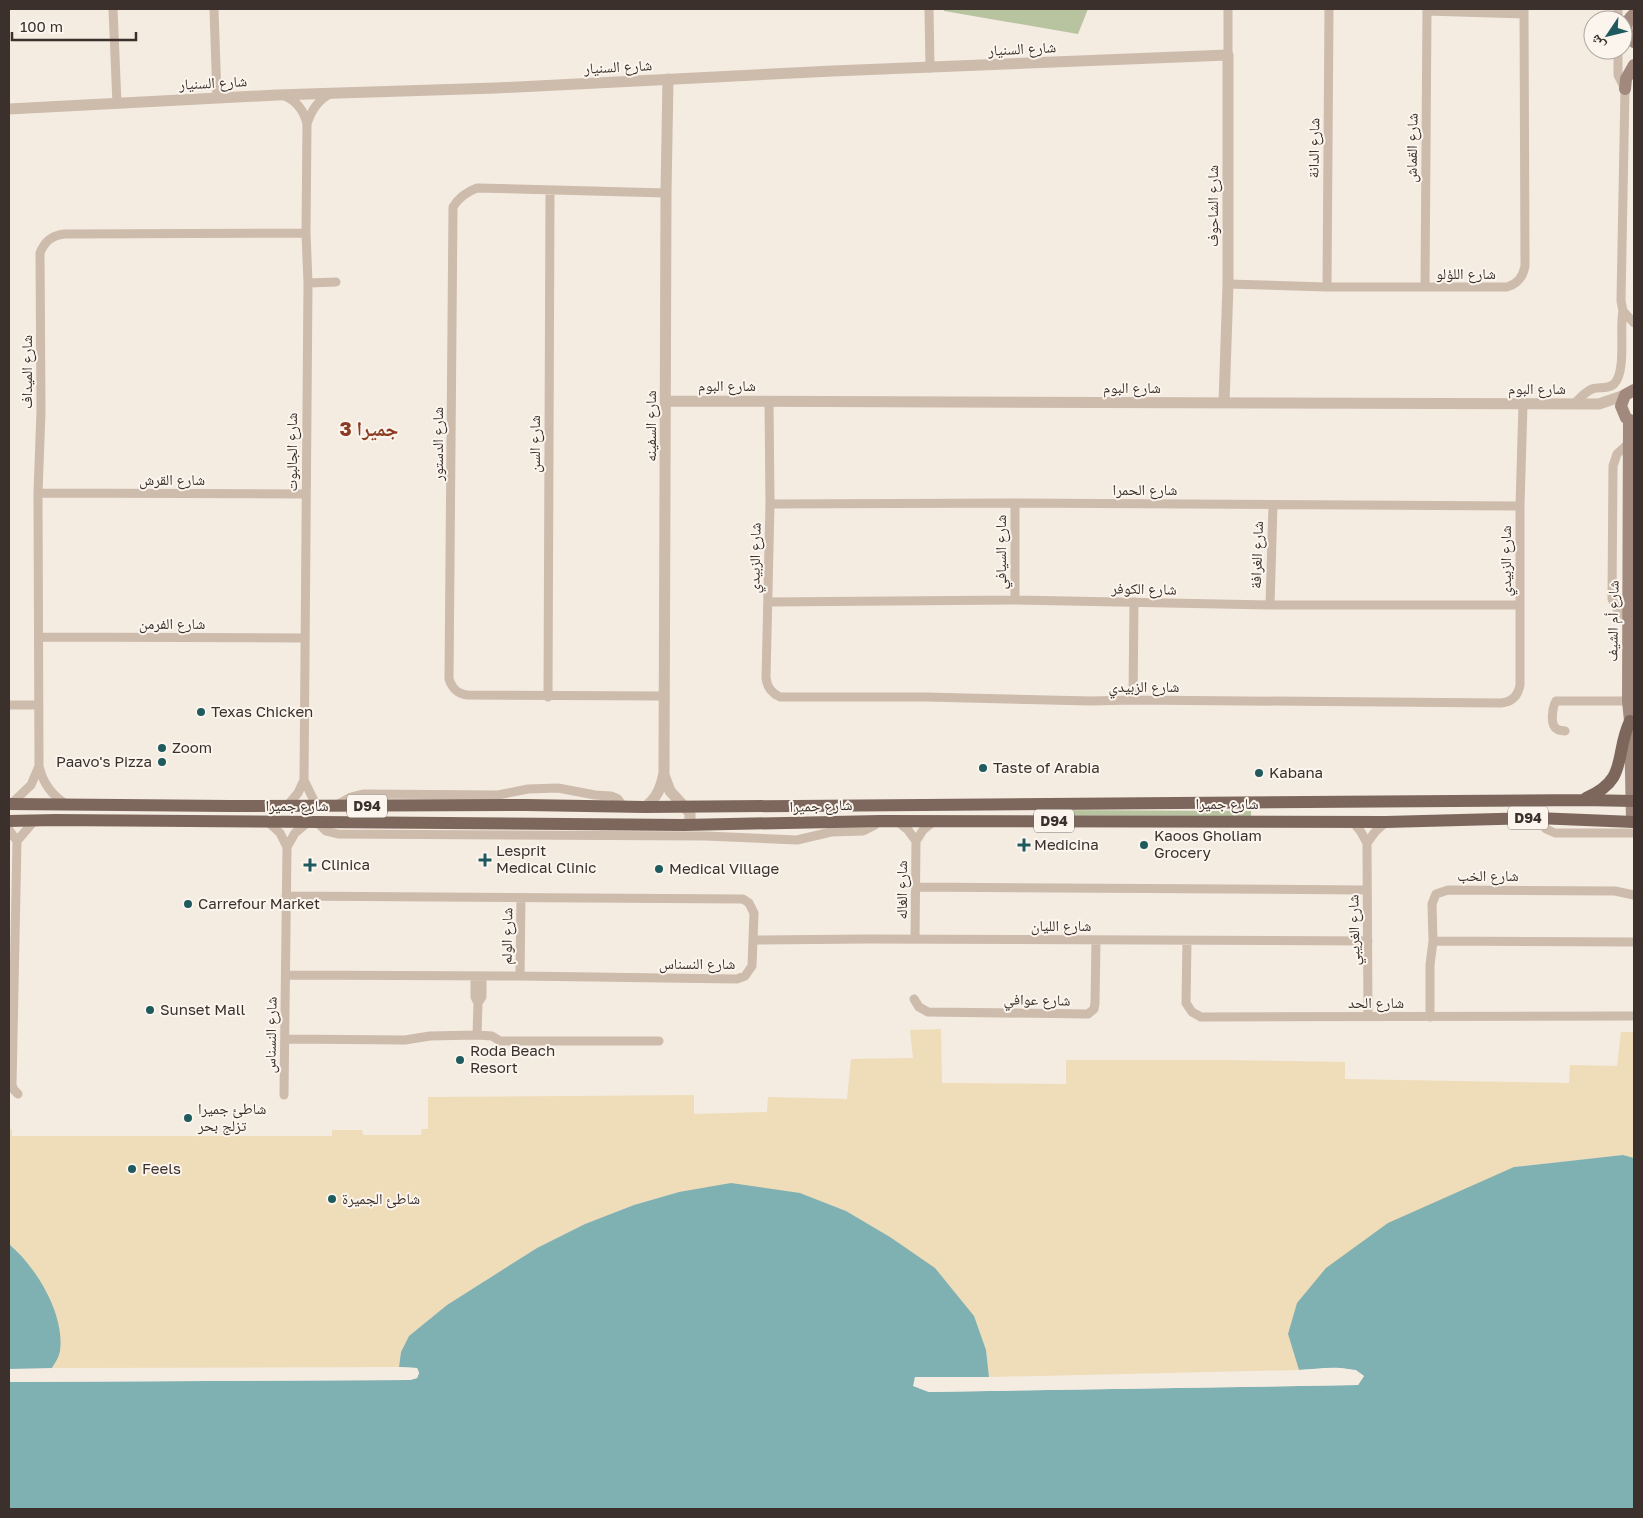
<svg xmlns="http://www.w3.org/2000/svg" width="1643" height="1518" font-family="'Golos Text','Noto Naskh Arabic',sans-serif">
<rect width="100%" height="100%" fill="#f4ebe1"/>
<path fill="#b8c4a0" d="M944 9H1088L1078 34 944 11Z
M1046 810 1251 811V816L1046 815Z"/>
<path fill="#efdcb8" d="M941 1029 942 1083 1066 1084V1060H1218L1345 1062V1079L1569 1083 1570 1065 1617 1066 1621 1032H1634V1158L1623 1155 1515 1167 1288 1334 1299 1370 989 1377 986 1350 890 1237 846 1211 800 1193 679 1192 634 1205 585 1224 537 1248 447 1305 409 1336 401 1352 399 1367 52 1368 60 1353 17 1251 9 1244V1129H12V1136H332V1130H362L363 1135H421L422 1129H428V1097L694 1095V1114L767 1112 768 1097 847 1099 851 1059 913 1058 910 1030Z"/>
<path fill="#7fb0b2" d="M1623 1155 1634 1158V1509H9V1382L410 1380 417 1378 419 1373 417 1368 399 1367 401 1352 409 1336 447 1305 537 1248 585 1224 634 1205 679 1192 731 1183 800 1193 846 1211 890 1237 935 1268 974 1316 986 1350 989 1377H915L914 1386 929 1392 1358 1385 1364 1376C1347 1363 1319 1369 1299 1370L1288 1334 1297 1303 1326 1268 1388 1223 1514 1167Z
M9 1244C36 1267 65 1314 60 1351 59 1357 55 1363 52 1368L9 1369Z"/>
<path fill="#f4ebe1" d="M396 1367 417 1368 419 1373 417 1378 410 1380 9 1382V1379L410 1377 415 1376V1370L398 1369Z
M1340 1368 1356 1370 1364 1376 1358 1385 929 1392 913 1386 915 1377H991L989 1379H917L916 1384 930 1390 1357 1382 1360 1377 1355 1372 1340 1371 1299 1373 1296 1370Z"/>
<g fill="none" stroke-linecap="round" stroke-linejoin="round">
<path stroke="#cdbbac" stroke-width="9" d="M113 9 117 104
M214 9 217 98
M929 9 930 68
M1618 9V20
M1427 11 1524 14
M1618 50V75L1625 89 1621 301 1623 311 1634 323
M1228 55V9
M283 95C295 100 304 110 307 124
M308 283 336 282
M1228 284 1327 287H1507C1518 284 1523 277 1525 266L1524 9
M1327 287 1329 9
M1425 287 1427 9
M769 401 770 504 766 678C767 687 771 693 780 697H926L1091 701 1133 700 1501 703C1512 702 1518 696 1520 685V506L1523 404
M1574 404C1579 399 1585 392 1592 389 1599 386 1607 390 1614 384 1627 371 1619 329 1623 311
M38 493 306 494
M1015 503V600
M770 504 1015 503 1520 506
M768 602 1015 600 1270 605H1520
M1270 605 1273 505
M1629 620 1617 609 1612 599 1613 466 1617 454 1630 442
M39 637 305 638
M664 696 468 695C457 694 452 688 449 679L453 207C459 197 466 192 477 188L666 193
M548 697 550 191
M1133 700 1134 602
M9 705H38
M1565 731C1562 730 1559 731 1557 729 1549 725 1553 706 1556 701H1628
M11 804 31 785 39 766
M67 805C52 795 43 784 39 766L38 493 41 411 40 253C45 241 51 236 64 234L306 233
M337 805 351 797 363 794 498 795 528 789 558 788 595 795 611 796 618 799 623 806
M287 806 298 793 304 780
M317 807 304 780 308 283 306 233 307 124C311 111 318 100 330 94
M1536 818 1546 829 1555 833H1634
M897 821 908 830 916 841
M1352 821 1361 832 1367 843 1368 1016
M268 822 280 833 287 847 284 1095
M317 822 326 831 338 834 706 836 797 840 831 832 863 831 873 826 880 821
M9 830 17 841
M1367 843 1375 832 1386 822
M287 847 295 833 307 823
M915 887 1367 890
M286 896 743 899 749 903 754 913 752 966 745 976 737 979 520 976 287 975
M915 939 916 841 923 830 934 821
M753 940 866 939 1368 941
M1187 941 1186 1003 1192 1012 1201 1017 1634 1016
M1433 941 1634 942
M475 976V997L478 1003 477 1035
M520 976 521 898
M914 999 919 1007 928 1012 1088 1014 1094 1009 1095 1003 1096 940
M478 1003 482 997V976
M1430 1017V965L1433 941 1432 904 1436 894 1448 890 1615 891 1634 895
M285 1039 405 1040 430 1036 477 1035 492 1036 500 1041H659
M18 1094 14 1090 12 1085 17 841 34 821"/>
<path stroke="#cdbbac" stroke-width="11" d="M9 109 277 95 496 88 833 71 1228 55V284L1224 403
M666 401 1599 404 1625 395
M664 775 670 791 690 813V820L685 825
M645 807C657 798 661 788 664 773L666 193 668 79"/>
<path stroke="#a18a7d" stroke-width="12" d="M1634 14C1624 22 1624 33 1634 42
M1625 89 1626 79 1634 65
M1634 390 1625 395 1621 406 1626 418 1634 422
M1629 421 1628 701 1630 721 1632 822"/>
<path stroke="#7d675c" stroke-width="12" d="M1586 798C1629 780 1614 755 1630 721
M9 804 230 806 526 805 645 807 1583 800 1634 801
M9 821 55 820 684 825 880 821 1386 822 1536 818 1634 822"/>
</g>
<g fill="#1f5a5e" stroke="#fbf5ee" stroke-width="2">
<circle cx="201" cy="712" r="5"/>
<circle cx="162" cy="748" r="5"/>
<circle cx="162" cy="762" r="5"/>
<circle cx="983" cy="768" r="5"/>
<circle cx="1259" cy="773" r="5"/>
<path d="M1021.5 837.5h5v5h5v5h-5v5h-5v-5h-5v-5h5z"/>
<circle cx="1144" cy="845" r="5"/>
<path d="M482.5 852.5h5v5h5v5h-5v5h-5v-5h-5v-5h5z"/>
<path d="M307.5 857.5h5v5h5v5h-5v5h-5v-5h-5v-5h5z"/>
<circle cx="659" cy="869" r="5"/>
<circle cx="188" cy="904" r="5"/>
<circle cx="150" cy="1010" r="5"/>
<circle cx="460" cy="1060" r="5"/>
<circle cx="188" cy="1118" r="5"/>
<circle cx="132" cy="1169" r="5"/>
<circle cx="332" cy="1199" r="5"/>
</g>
<g text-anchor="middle" stroke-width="4" stroke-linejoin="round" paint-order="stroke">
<g fill="#fbf5ee" stroke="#756b66" stroke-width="1">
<rect x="347" y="794.5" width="40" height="23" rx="4"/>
<rect x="1508" y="806.5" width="40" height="23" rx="4"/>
<rect x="1034" y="809.5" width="40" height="23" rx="4"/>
</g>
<g font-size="14" font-weight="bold" fill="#3b302b">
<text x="367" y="811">D94</text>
<text x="1528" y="823">D94</text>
<text x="1054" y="826">D94</text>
</g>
<g font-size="15" fill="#3b302b" stroke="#fbf5ee">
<text transform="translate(1022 49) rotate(-3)" y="5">شارع السنيار</text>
<text transform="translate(618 67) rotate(-3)" y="5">شارع السنيار</text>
<text transform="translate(213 83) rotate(-3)" y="5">شارع السنيار</text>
<text transform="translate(1314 148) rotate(-89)" y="5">شارع الدانة</text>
<text transform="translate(1412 148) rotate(-89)" y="5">شارع القماش</text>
<text transform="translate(1213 206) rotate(-90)" y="5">شارع الشاحوف</text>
<text x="1466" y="279">شارع اللؤلو</text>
<text transform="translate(27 372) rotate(-90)" y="5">شارع الميداف</text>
<text x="727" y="391">شارع البوم</text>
<text x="1132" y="393">شارع البوم</text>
<text x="1537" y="394">شارع البوم</text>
<text transform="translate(651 426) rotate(-90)" y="5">شارع السفينه</text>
<text transform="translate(438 444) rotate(-90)" y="5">شارع الدستور</text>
<text transform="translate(535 444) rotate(-90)" y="5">شارع السن</text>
<text transform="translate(292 452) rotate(-90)" y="5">شارع الجالبوت</text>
<text x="172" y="485">شارع القرش</text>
<text x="1145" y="495">شارع الحمرا</text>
<text transform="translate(1001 552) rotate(-90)" y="5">شارع السيافي</text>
<text transform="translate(1257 555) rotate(-88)" y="5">شارع الغرافة</text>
<text transform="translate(755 558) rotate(-89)" y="5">شارع الزبيدي</text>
<text transform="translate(1506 561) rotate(-90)" y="5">شارع الزبيدي</text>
<text transform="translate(1144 589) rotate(1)" y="5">شارع الكوفر</text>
<text transform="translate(1613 621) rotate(-89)" y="5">شارع أم الشيف</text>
<text x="172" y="629">شارع الفرمن</text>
<text x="1144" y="692">شارع الزبيدي</text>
<text x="1227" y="809">شارع جميرا</text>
<text x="297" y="811">شارع جميرا</text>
<text transform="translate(821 806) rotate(-2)" y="5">شارع جميرا</text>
<text x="1488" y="881">شارع الخب</text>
<text transform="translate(902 890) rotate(-90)" y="5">شارع الغاله</text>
<text x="1061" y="931">شارع الليان</text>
<text transform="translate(1354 930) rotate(-91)" y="5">شارع الغريبي</text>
<text transform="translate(507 936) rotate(-89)" y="5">شارع الولم</text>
<text x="697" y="969">شارع النسناس</text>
<text transform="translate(1037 1000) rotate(1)" y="5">شارع عوافي</text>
<text x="1376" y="1008">شارع الحد</text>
<text transform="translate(271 1035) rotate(-89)" y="5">شارع النسناس</text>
</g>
<g font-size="15" fill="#3b302b" stroke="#fbf5ee" text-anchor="start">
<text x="211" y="717">Texas Chicken</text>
<text x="172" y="753">Zoom</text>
<text x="152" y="767" text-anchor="end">Paavo's Pizza</text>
<text x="993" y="773">Taste of Arabia</text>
<text x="1269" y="778">Kabana</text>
<text x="1154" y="841">Kaoos Gholiam<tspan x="1154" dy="17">Grocery</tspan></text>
<text x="1034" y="850">Medicina</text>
<text x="496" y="856">Lesprit<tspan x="496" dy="17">Medical Clinic</tspan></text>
<text x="321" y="870">Clinica</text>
<text x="669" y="874">Medical Village</text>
<text x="198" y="909">Carrefour Market</text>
<text x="160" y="1015">Sunset Mall</text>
<text x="470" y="1056">Roda Beach<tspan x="470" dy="17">Resort</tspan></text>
<text x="198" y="1114">شاطئ جميرا<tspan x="198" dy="17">تزلج بحر</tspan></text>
<text x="142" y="1174">Feels</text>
<text x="342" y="1204">شاطئ الجميرة</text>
</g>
<g font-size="20" font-weight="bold" fill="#8c3b22" stroke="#fbf5ee">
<text x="369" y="436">جميرا 3</text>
</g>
</g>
<rect width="1643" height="1518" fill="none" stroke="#3b302b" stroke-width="20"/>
<g transform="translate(1608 35) rotate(235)"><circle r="24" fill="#fbf5ee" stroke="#aea6a0"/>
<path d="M0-4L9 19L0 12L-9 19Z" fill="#1f5a5e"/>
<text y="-8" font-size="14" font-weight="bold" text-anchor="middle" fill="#3b302b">ش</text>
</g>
<path d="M12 32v8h124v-8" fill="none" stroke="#3b302b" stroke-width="2.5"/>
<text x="20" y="32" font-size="15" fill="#3b302b" stroke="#fbf5ee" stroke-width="4" paint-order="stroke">100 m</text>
</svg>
